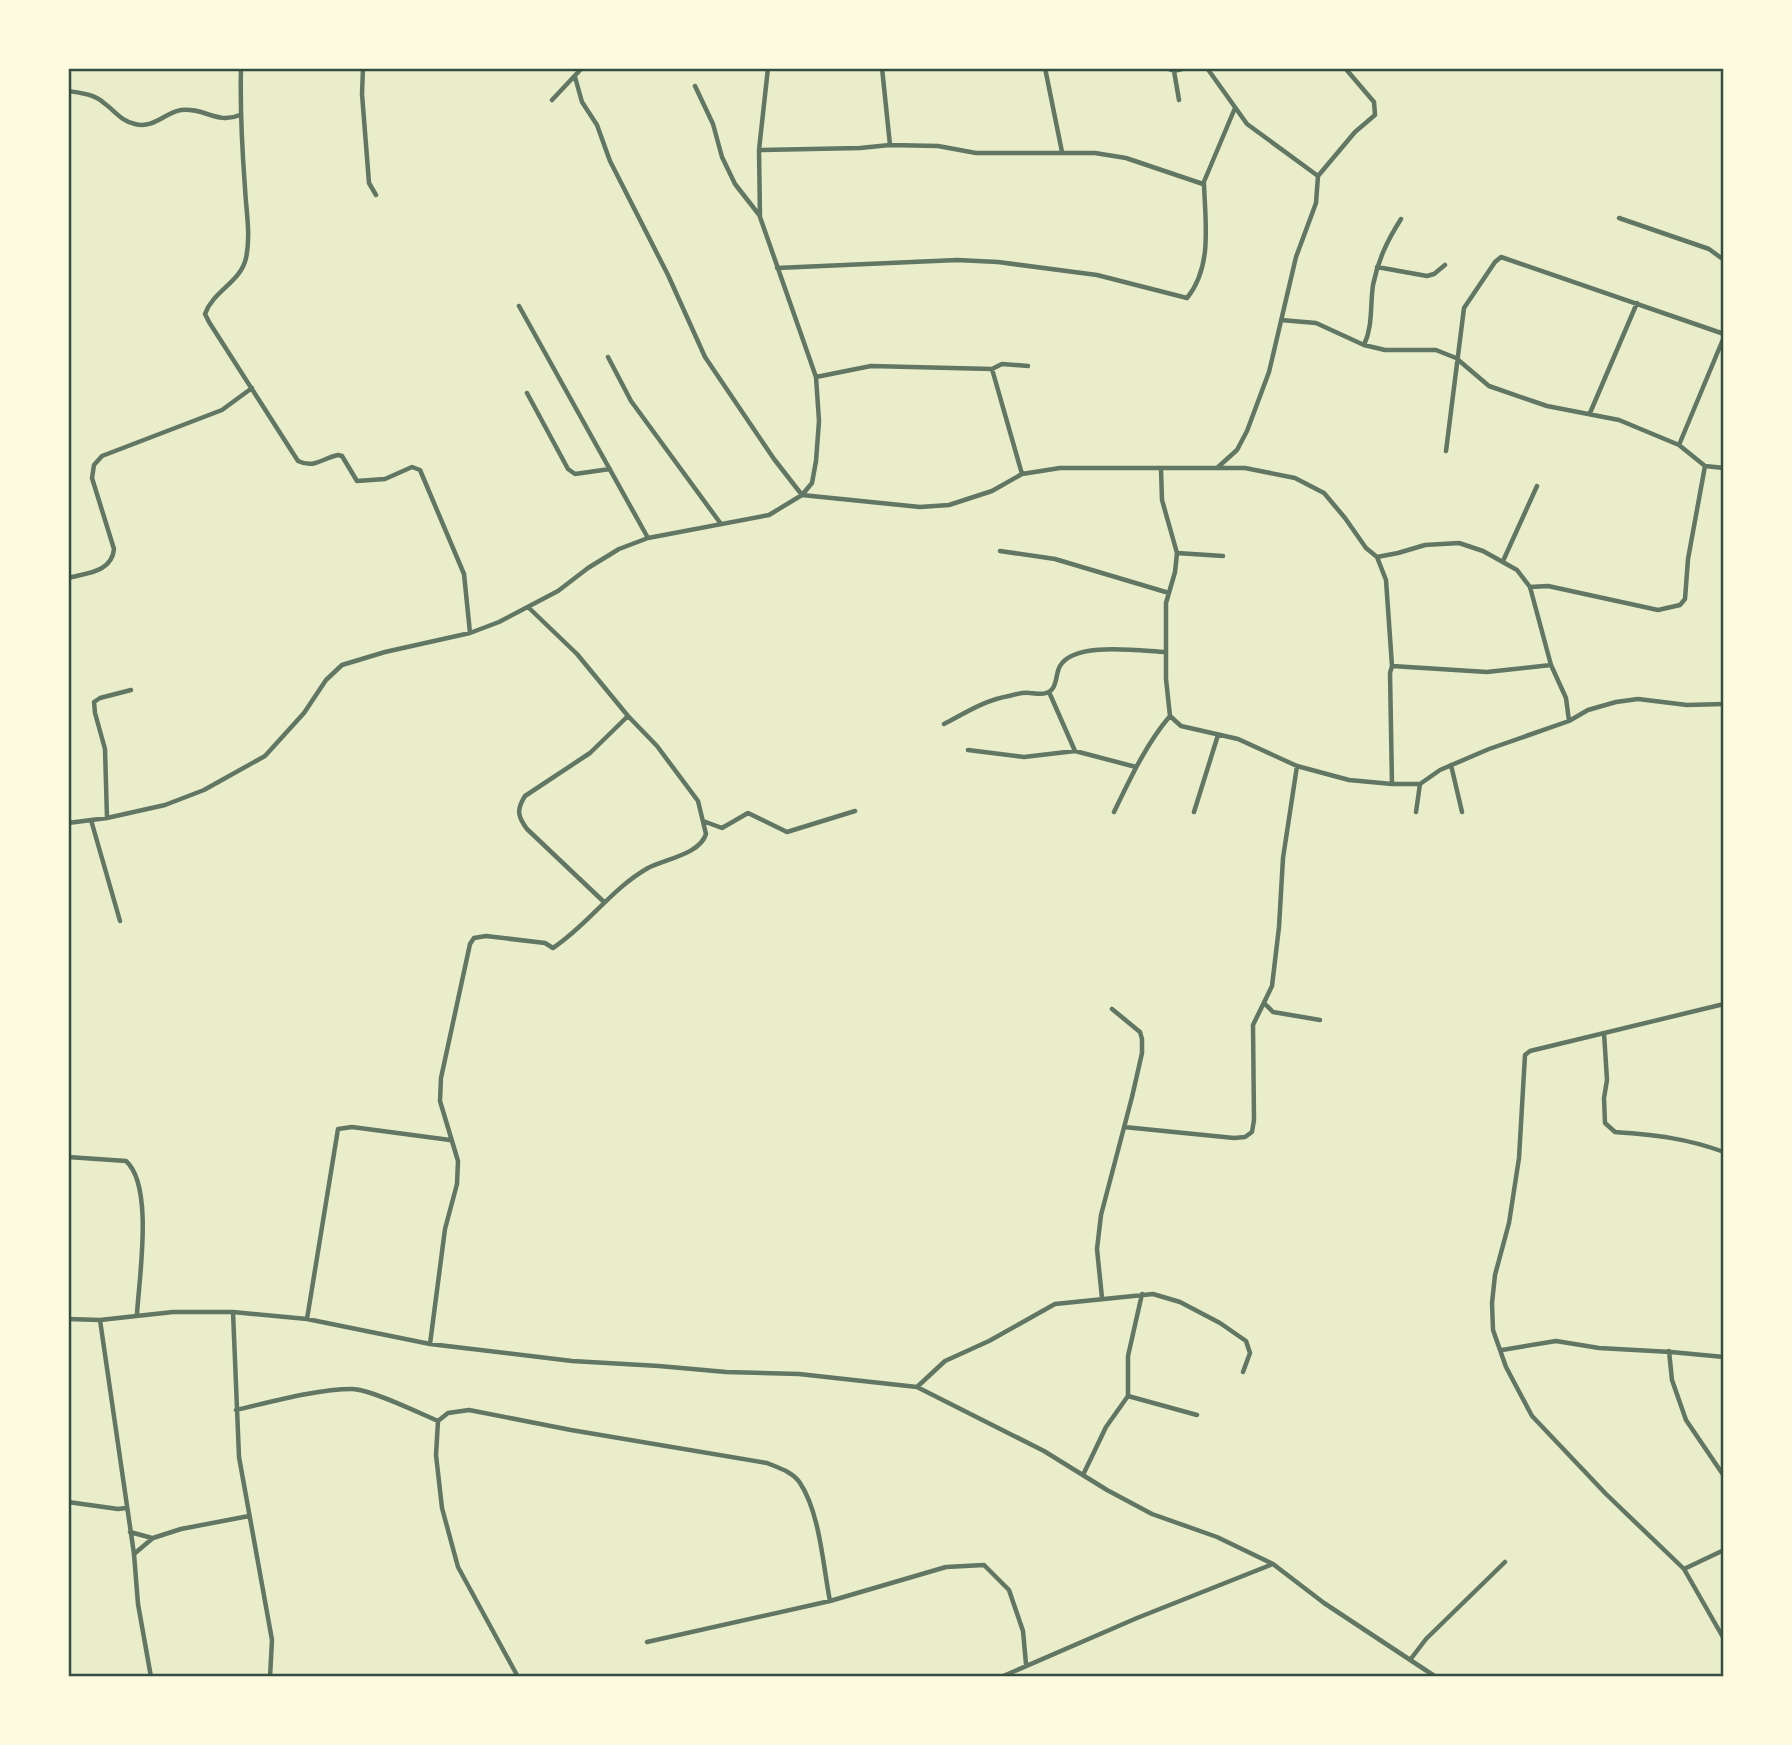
<svg xmlns="http://www.w3.org/2000/svg" width="1792" height="1745" font-family="'Work Sans',sans-serif">
<rect width="100%" height="100%" fill="#e9edc9"/>
<g fill="none" stroke-linecap="round" stroke-linejoin="round">
<path stroke="#617663" stroke-width="4.5" d="M241 68C240 108 242 148 245 188 246 210 251 236 246 258 241 282 213 291 205 314L209 322 298 461C315 469 322 458 338 455L342 456 357 481 385 479 412 467 420 470 464 574 470 633
M363 68 362 94 369 183 376 195
M882 68 890 145
M1045 68 1062 152
M1166 68 1174 71 1186 68
M1207 68 1247 124 1318 176
M1174 71 1179 100
M575 77 582 102 597 125 610 161 668 275 705 357 774 459 802 495 920 507 949 505 992 491 1022 474 1060 468H1245L1295 478 1324 493 1345 518 1366 548 1377 557 1398 553 1425 545 1459 543 1483 551 1517 570 1530 587 1551 665 1566 698 1569 721
M695 86 713 124 722 157 735 184 760 216
M68 91C81 93 94 94 104 103 115 111 121 121 135 124 154 129 164 113 181 110 204 107 217 125 240 115
M552 100 582 68
M759 150 860 148 890 145 938 146 976 153H1095L1126 158 1203 184 1235 108
M1619 218 1709 249 1724 260
M1377 267 1427 276 1434 274 1445 265
M777 268 957 260 998 262 1097 275 1187 298C1213 266 1205 222 1204 183
M519 306 648 538
M1281 320 1316 323 1364 345 1385 350H1436L1456 358 1489 386 1547 406 1619 420 1679 445 1705 466 1724 468
M1364 345C1373 326 1370 306 1373 285 1378 260 1387 241 1401 219
M608 357 631 401 721 524
M992 369 1022 474
M816 377 871 366 992 369 1002 364 1028 366
M527 393 568 469 575 474 610 469
M1590 413 1637 303
M1679 445 1724 337
M1446 451 1464 308 1495 262 1501 257 1724 334
M1217 468 1237 450 1247 431 1269 372 1296 257 1316 203 1318 176 1355 132 1375 115 1374 102 1345 68
M1161 469 1162 500 1177 553 1175 572 1166 603V679L1170 716 1181 726 1238 739 1297 766 1349 780 1392 784H1420L1440 770 1489 749 1569 721 1588 710 1616 702 1638 699 1687 705 1724 704
M1000 551 1055 559 1169 593
M1177 553 1223 556
M1377 557 1386 580 1392 666 1390 673 1392 784
M1503 561 1537 486
M68 578C87 573 112 572 114 549L92 478 94 465 102 456 222 410 252 388
M1530 587 1548 586 1658 610 1680 605 1685 599 1688 559 1705 466
M1392 666 1487 672 1551 665
M1049 692 1075 751
M944 724C965 713 985 700 1009 696 1016 694 1023 692 1030 693 1035 693 1041 695 1046 693 1058 690 1055 674 1060 666 1074 641 1140 651 1165 652
M968 750 1024 757 1075 751 1136 767
M1451 765 1462 812
M1114 812C1130 779 1146 744 1170 716
M1194 812 1218 735
M1416 812 1420 784
M107 818 105 749 95 713 94 702 100 698 131 690
M91 820 120 921
M703 821 722 828 748 813 787 832 855 811
M68 823 107 818 165 805 204 790 265 756 304 713 326 680 342 665 385 652 470 633 499 622 558 591 588 568 619 549 648 538 769 515 802 495 812 483 816 461 819 421 816 377 760 217 759 150 768 68
M604 902 527 829C518 817 516 810 525 796L590 753 628 716
M1264 1003 1273 1012 1320 1020
M1724 1004 1530 1051 1525 1055 1519 1158 1509 1223 1495 1275 1492 1303 1493 1330 1506 1367 1532 1416 1606 1494 1684 1569 1724 1639
M1604 1033 1607 1080 1604 1098 1605 1123 1615 1132C1656 1135 1685 1138 1724 1152
M1124 1127 1234 1138 1245 1137 1252 1132 1254 1120 1253 1025 1272 986 1279 927 1283 858 1297 766
M68 1157 126 1161C154 1186 139 1278 137 1314
M1102 1298 1097 1249 1101 1215 1132 1097 1142 1053V1039L1140 1032 1112 1009
M233 1312 239 1457 272 1640 270 1677
M68 1319 100 1320 173 1312H233L307 1319 430 1344 572 1361 659 1366 726 1372 799 1374 917 1387 1044 1451 1107 1490 1152 1514 1217 1537 1273 1564 1324 1603 1436 1677
M307 1319 338 1129 352 1127 450 1140
M100 1320 134 1554 138 1604 151 1677
M430 1344 445 1229 457 1184 458 1161 440 1101 441 1078 470 944 474 938 486 936 545 943 553 948C588 925 611 889 648 868 666 859 700 854 706 834L698 801 657 746 628 716 577 654 528 607
M1502 1350 1556 1341 1599 1348 1671 1352 1724 1357
M1669 1351 1672 1380 1686 1420 1724 1476
M917 1387 945 1361 989 1341 1055 1304 1153 1294 1180 1302 1220 1323 1246 1341 1250 1353 1243 1372
M1128 1396 1197 1415
M236 1410C271 1402 317 1389 352 1389 370 1389 419 1413 438 1421
M1083 1475 1106 1427 1128 1396V1356L1142 1294
M68 1502 118 1509 126 1508
M130 1532 152 1538
M134 1554 153 1538 181 1529 249 1516
M1684 1569 1724 1550
M647 1642 830 1601 946 1567 984 1565 1009 1590 1023 1631 1026 1664
M1410 1660 1426 1639 1505 1562
M518 1677 458 1567 442 1508 436 1455 438 1421 448 1413 469 1410 571 1430 767 1463C779 1468 793 1472 800 1483 820 1513 823 1566 830 1601
M1001 1677 1137 1618 1273 1564"/>
</g>
<rect width="1792" height="1745" fill="none" stroke="#fefae0" stroke-width="140"/>
<rect x="70" y="70" width="1652" height="1605" fill="none" stroke="#344e41" stroke-width="2.5"/>
</svg>
